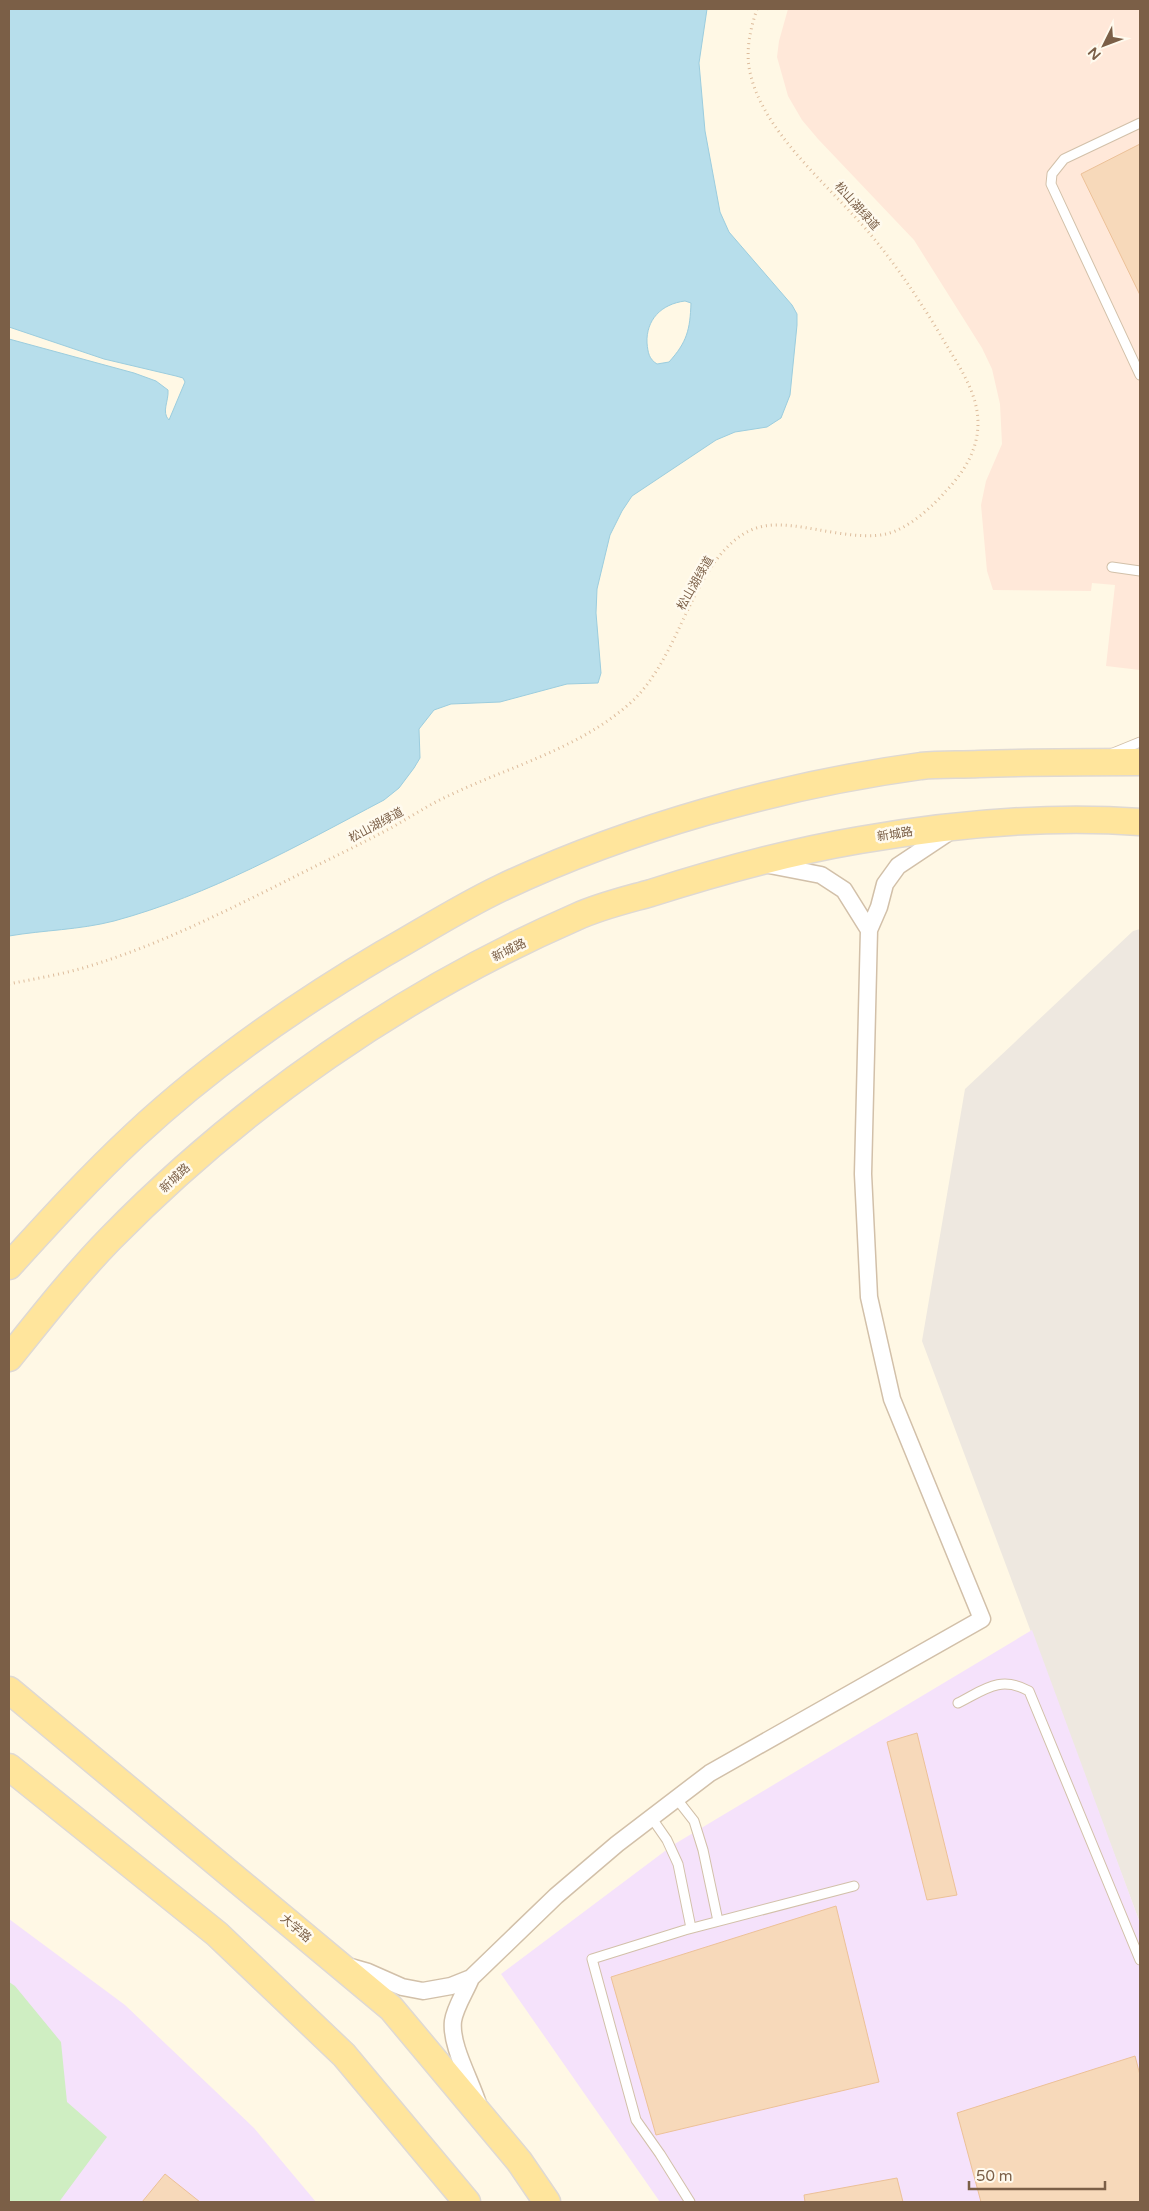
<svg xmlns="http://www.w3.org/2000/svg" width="1149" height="2211" font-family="'Varela Round','Noto Sans SC',sans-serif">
<rect width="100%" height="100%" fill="#fff8e5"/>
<path fill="#ffe8d9" d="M788 9H1140V670L1106 666 1115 585 1092 583 1091 591 993 590 987 571 981 505 986 481 1002 444 1000 404 992 369 982 348 914 240 818 139 802 120 788 96 777 57 779 41Z"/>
<path fill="#eee8e0" d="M1140 929V1923L922 1341 965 1089 1133 931Z"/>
<path fill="#f5e2fb" d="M1032 1630 1140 1923V2202H660L501 1974 673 1845Z
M9 1919 125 2005 254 2128 316 2202H9Z"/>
<path fill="#cfeec2" d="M9 1982 15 1986 61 2042 67 2102 107 2137 59 2202H9Z"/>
<path fill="#b7deeb" stroke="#9ccdde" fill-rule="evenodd" d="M9 9H707L699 63 705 131 720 212 729 232 792 305 797 314V325L790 395 781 418 767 427 735 432 716 440 632 496 622 511 610 535 597 589 596 613 601 673 598 683 567 684 500 702 451 704 434 710 419 729 420 758 414 768 399 788 384 800C297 846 210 895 114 921 79 930 44 930 9 936V339L134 373 156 381 168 390C169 401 161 412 169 420L185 382 183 378 176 376 104 359 9 327ZM685 301 691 303C690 330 687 342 669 362L657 364C649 359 648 353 647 343 646 320 661 304 685 301Z"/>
<path fill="#f7d9ba" stroke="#ecc198" d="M1140 144V295L1081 174Z
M917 1733 957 1895 927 1900 887 1742Z
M836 1906 879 2082 656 2135 611 1977Z
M1135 2056 1140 2075V2202H981L957 2113Z
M165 2174 200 2202H142Z
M897 2178 903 2202H805L804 2195Z"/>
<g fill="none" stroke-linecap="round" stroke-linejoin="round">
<g stroke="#d2c0a9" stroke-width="11">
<path id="service" d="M1140 123 1064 159 1052 174 1051 184 1140 375
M1112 567 1140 571
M1113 753 1140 742
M958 1703C984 1690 1000 1675 1029 1691L1140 1960
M676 1798 694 1821 703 1850 718 1921
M651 1817 667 1840 678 1864 691 1928
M690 2202 660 2154 636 2120 592 1959 685 1930 854 1886"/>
</g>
<g stroke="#d2c0a9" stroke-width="19">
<path id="minor" d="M764 864 821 875 844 890 869 930
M347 1966 368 1972 402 1987 423 1991 451 1986 471 1978 556 1896 617 1844 710 1773 982 1619 892 1399 869 1297 863 1174 869 930 879 907 885 884 898 866 952 830
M471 1978C466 1991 455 2007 453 2021 450 2046 472 2082 479 2107"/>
</g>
<g stroke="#dfd9d3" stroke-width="29">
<path id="primary" d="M9 1266C49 1222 90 1177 134 1136 209 1066 295 1006 383 954 422 932 461 907 501 888 628 828 782 785 921 766 940 764 960 765 979 764 1033 762 1086 762 1140 762
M9 1358C41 1318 74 1276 110 1239 242 1104 404 992 576 917 600 906 626 900 651 893 720 871 789 852 860 840 953 824 1046 815 1140 822
M9 1690 391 2008 519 2161 547 2202
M9 1767 217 1934 344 2055 467 2202"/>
</g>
<path stroke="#ddbc9c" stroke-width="3" stroke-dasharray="1 4" stroke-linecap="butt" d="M9 984C33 979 59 975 83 968 154 947 218 915 284 882 319 864 355 847 389 829 409 818 428 805 448 796 508 767 576 750 628 705 680 661 690 566 745 533 761 524 776 524 794 526 820 529 860 540 886 534 908 529 932 507 946 491 964 472 978 450 978 423 978 395 961 369 947 346 924 307 900 270 871 235 831 187 759 130 749 67 746 47 751 27 757 9"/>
<use href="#service" stroke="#fff" stroke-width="9"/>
<use href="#minor" stroke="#fff" stroke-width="16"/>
<use href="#primary" stroke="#ffe59c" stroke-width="26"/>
</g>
<g text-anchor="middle" stroke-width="5" stroke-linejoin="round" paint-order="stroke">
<g font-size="12" fill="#7b5f47" stroke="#fffaee">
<text transform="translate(857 206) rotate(48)" y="4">松山湖绿道</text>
<text transform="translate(695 583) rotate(-60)" y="4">松山湖绿道</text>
<text transform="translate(376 825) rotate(-28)" y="4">松山湖绿道</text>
<text transform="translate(895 834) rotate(-9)" y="4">新城路</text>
<text transform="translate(509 950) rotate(-26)" y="4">新城路</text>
<text transform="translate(175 1178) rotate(-43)" y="4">新城路</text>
<text transform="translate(296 1928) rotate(40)" y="4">大学路</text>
</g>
</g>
<rect width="1149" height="2211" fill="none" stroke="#7b5f47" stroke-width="20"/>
<g transform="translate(1104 45) rotate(228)" stroke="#fffaee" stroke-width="4" paint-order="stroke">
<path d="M0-4L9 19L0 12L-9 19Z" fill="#7b5f47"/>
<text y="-8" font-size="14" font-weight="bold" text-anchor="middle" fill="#7b5f47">N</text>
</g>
<path d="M969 2181v8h136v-8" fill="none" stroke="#7b5f47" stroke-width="2.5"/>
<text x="976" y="2181" font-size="15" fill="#7b5f47" stroke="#fffaee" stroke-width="4" paint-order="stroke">50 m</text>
</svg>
